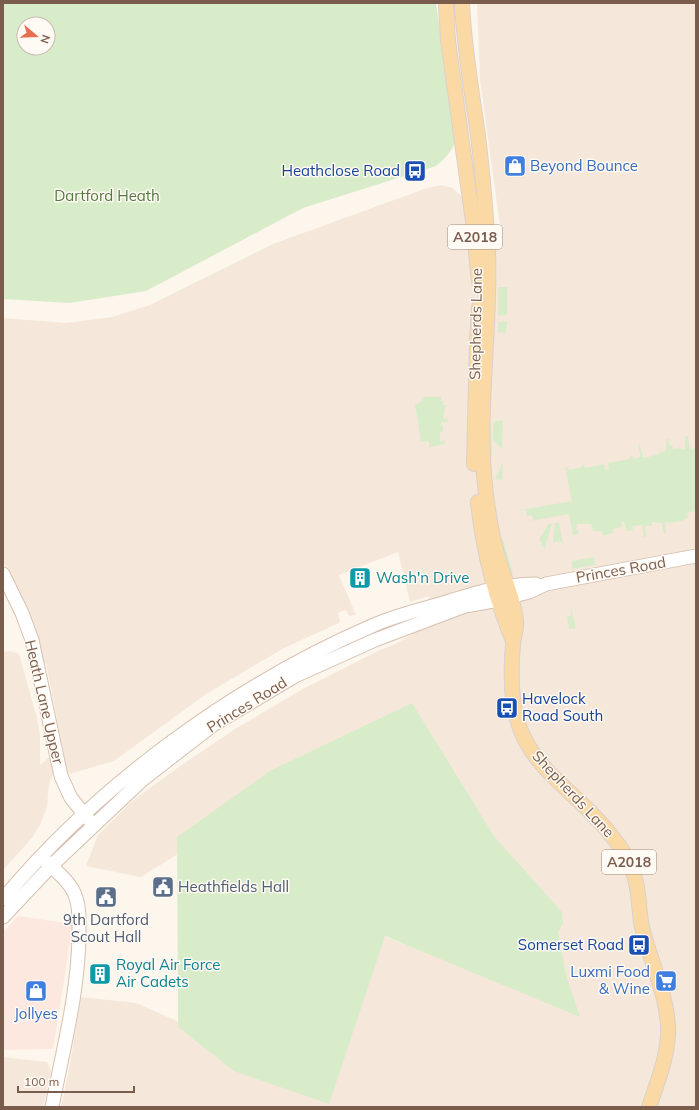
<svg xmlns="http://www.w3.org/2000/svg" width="699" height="1110" font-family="Mulish,sans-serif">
<rect width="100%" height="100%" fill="#fdf6ec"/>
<path fill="#f5e8da" d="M477 3H696V1107H61L70 1064 81 997 136 1003 323 1085 378 934 567 1007 489 843 410 710 141 877 86 866 98 835 131 802 176 769 235 729 303 689 378 651 395 644 425 627 429 596 410 602 398 552 339 575 356 615 349 616 346 610 338 613 340 621 339 623 284 648 206 694 114 761 69 774 67 770 46 663 44 664 36 635 3 561V318L67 323 112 317 150 305 273 244 427 188 442 185 453 188 463 198 469 231 500 226 480 80Z
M10 651 19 654 37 718 40 736V765L51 756 54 771 49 784 47 807 40 825 32 838 3 870V652Z
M3 1057 47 1062 51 1071 43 1107H3Z"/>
<path fill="#fde8e0" d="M18 916 73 924 53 1049 3 1050V932Z"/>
<path fill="#d8ecc9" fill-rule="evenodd" d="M3 3H436L456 139C453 150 445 159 436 166L303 208 146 291 70 303 3 299ZM24 24H48V48H24Z
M498 287H507V315L498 316Z
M507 321 506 333 498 332V322Z
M425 397H441V401H444L443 405H446L443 418 448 419V422H441V425H443V432H440V441H445V444L429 447V441L421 442 415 404H418Z
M503 420 502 448H501L493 440V422Z
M491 422 492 457 488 456 490 423Z
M685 436H688L690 449 696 448V513L695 511 687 513 688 517 682 521 668 523V521L665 522 666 533 664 534 662 523 652 522V526H645L646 537H644L642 525 632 526 633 530 626 531 624 521 621 522 622 527 613 529V533L603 536 602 531H593L591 524H577L576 530H578L579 534 573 535 569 514 519 523 533 520 532 515 527 516 526 510 516 511 572 501 565 468 568 467 569 470 582 467V465L584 464 585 468 604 464 605 470 609 469 608 463 630 459V456L632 455 633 459 641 457 638 445H640L643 458 660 454 659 447 661 452 666 451V439H668L670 446 672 445 673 449 679 448 680 446 681 449H685Z
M503 462 502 480 495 479Z
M549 523 552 524 546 543V548L541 546 542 542 539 540Z
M555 523H559L563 544 560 541 553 543Z
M503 540 513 573 509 575 499 541Z
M594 557 595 565 572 569V561Z
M570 607H571L576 628 569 629 567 617 572 615Z
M412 703 494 836 562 912 563 923 558 932 566 975 580 1017 385 936 329 1104 234 1071 178 1027 177 837 270 771Z"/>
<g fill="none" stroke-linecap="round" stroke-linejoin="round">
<g stroke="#d6c0b0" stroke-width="15">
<path id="secondary" d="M3 574 22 613 32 640 61 776 71 798 89 820
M45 860C56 871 72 883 76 898 80 909 79 920 79 931 79 991 63 1049 52 1107
M3 899C100 783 235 685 374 625 395 616 418 610 440 604 472 594 503 584 536 584
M3 917 51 866 142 780 213 725 295 676 375 640 465 606 499 600 529 592 546 584 696 556"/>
</g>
<g stroke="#dad1cd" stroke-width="16">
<path id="primary" d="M446 3 448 40 473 222 479 282
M462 3C464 48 472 92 478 136 483 175 486 213 488 252 491 329 477 410 485 485 488 515 494 548 504 576 509 591 515 605 516 621 517 629 514 636 513 644 511 668 510 695 517 719 530 770 581 795 611 835 621 847 630 860 634 875 640 892 638 909 642 927 650 962 669 997 668 1034 667 1059 657 1083 649 1107
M474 464 477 340 479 307
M478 502C483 549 495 597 513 641"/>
</g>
<use href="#secondary" stroke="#fff" stroke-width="13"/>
<use href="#primary" stroke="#fbd9a5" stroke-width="14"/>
</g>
<defs>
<g id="shop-square" transform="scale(1.15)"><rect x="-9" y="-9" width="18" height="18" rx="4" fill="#3f7fe0" stroke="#fffaf3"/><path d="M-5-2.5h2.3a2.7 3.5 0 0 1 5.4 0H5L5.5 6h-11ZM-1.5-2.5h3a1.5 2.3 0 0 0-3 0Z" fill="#fff"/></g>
<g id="bus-square" transform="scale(1.15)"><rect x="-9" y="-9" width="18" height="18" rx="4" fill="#1a4fb4" stroke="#fffaf3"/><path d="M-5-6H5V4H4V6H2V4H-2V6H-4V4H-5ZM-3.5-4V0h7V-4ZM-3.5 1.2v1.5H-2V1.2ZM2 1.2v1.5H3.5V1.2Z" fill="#fff"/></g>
<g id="building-square" transform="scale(1.15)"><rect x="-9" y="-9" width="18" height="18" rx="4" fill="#0f9aa8" stroke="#fffaf3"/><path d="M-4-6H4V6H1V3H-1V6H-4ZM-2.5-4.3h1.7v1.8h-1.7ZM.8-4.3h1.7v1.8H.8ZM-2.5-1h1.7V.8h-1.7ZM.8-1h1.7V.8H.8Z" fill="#fff"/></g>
<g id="civic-square" transform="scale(1.15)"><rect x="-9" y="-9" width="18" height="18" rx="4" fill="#5c6f8a" stroke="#fffaf3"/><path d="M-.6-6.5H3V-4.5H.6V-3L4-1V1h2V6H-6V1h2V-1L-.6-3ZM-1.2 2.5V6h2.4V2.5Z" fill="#fff"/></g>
<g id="supermarket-square" transform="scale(1.15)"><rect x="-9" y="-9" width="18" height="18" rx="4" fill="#3f7fe0" stroke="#fffaf3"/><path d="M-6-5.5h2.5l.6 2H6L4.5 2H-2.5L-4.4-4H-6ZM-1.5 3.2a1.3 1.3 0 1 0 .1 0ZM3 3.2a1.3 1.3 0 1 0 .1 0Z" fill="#fff"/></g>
</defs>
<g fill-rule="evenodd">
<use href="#shop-square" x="515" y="166"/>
<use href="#bus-square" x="415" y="171"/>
<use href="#building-square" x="360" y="578"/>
<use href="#bus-square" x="507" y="708"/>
<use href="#civic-square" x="163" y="887"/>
<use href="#civic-square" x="106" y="897"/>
<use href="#bus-square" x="639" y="945"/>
<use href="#building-square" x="100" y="974"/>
<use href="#supermarket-square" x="666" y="981"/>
<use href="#shop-square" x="36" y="991"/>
</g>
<g text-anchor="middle" stroke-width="3" stroke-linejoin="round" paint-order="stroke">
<g fill="#fffaf3" stroke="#a28b7f" stroke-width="1">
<rect x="448" y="225" width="54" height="24" rx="3"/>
<rect x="602" y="850" width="54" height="24" rx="3"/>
</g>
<g font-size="14" font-weight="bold" fill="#7a5c4d">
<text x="475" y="242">A2018</text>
<text x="629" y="867">A2018</text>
</g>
<g font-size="15" fill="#366cbe" stroke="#fffaf3" text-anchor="start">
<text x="530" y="171">Beyond Bounce</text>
<text x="650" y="977" text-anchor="end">Luxmi Food<tspan x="650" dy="17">&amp; Wine</tspan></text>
<text x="36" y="1019" text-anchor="middle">Jollyes</text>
</g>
<g font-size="15" fill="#164399" stroke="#fffaf3" text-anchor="end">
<text x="400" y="176">Heathclose Road</text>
<text x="522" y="704" text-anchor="start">Havelock<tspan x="522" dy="17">Road South</tspan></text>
<text x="624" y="950">Somerset Road</text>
</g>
<g font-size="15" fill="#537a41" stroke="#fffaf3">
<text x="107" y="201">Dartford Heath</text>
</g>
<g font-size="15" fill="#7a5c4d" stroke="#fffaf3">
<text transform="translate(476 324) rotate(-89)" y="5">Shepherds Lane</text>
<text transform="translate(621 570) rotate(-10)" y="5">Princes Road</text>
<text transform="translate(44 702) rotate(77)" y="5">Heath Lane Upper</text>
<text transform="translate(247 705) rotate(-32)" y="5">Princes Road</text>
<text transform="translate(573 794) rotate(47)" y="5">Shepherds Lane</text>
</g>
<g font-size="15" fill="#0d838f" stroke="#fffaf3" text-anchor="start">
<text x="376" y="583">Wash'n Drive</text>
<text x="116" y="970">Royal Air Force<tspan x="116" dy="17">Air Cadets</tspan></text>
</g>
<g font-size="15" fill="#4e5e75" stroke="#fffaf3" text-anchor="start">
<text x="178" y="892">Heathfields Hall</text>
<text x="106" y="925" text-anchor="middle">9th Dartford<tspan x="106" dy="17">Scout Hall</tspan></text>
</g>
</g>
<rect width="699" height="1110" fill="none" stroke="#7a5c4d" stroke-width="8"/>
<g transform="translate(36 36) rotate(109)"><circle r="19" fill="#fffaf3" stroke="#cabbb1"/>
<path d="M0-3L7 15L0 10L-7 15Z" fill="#e76f51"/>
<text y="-6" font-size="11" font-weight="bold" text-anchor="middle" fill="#7a5c4d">N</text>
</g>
<path d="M18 1086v6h116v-6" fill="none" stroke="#7a5c4d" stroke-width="2"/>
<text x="24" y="1086" font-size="12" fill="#7a5c4d" stroke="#fffaf3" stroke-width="3" paint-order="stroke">100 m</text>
</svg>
